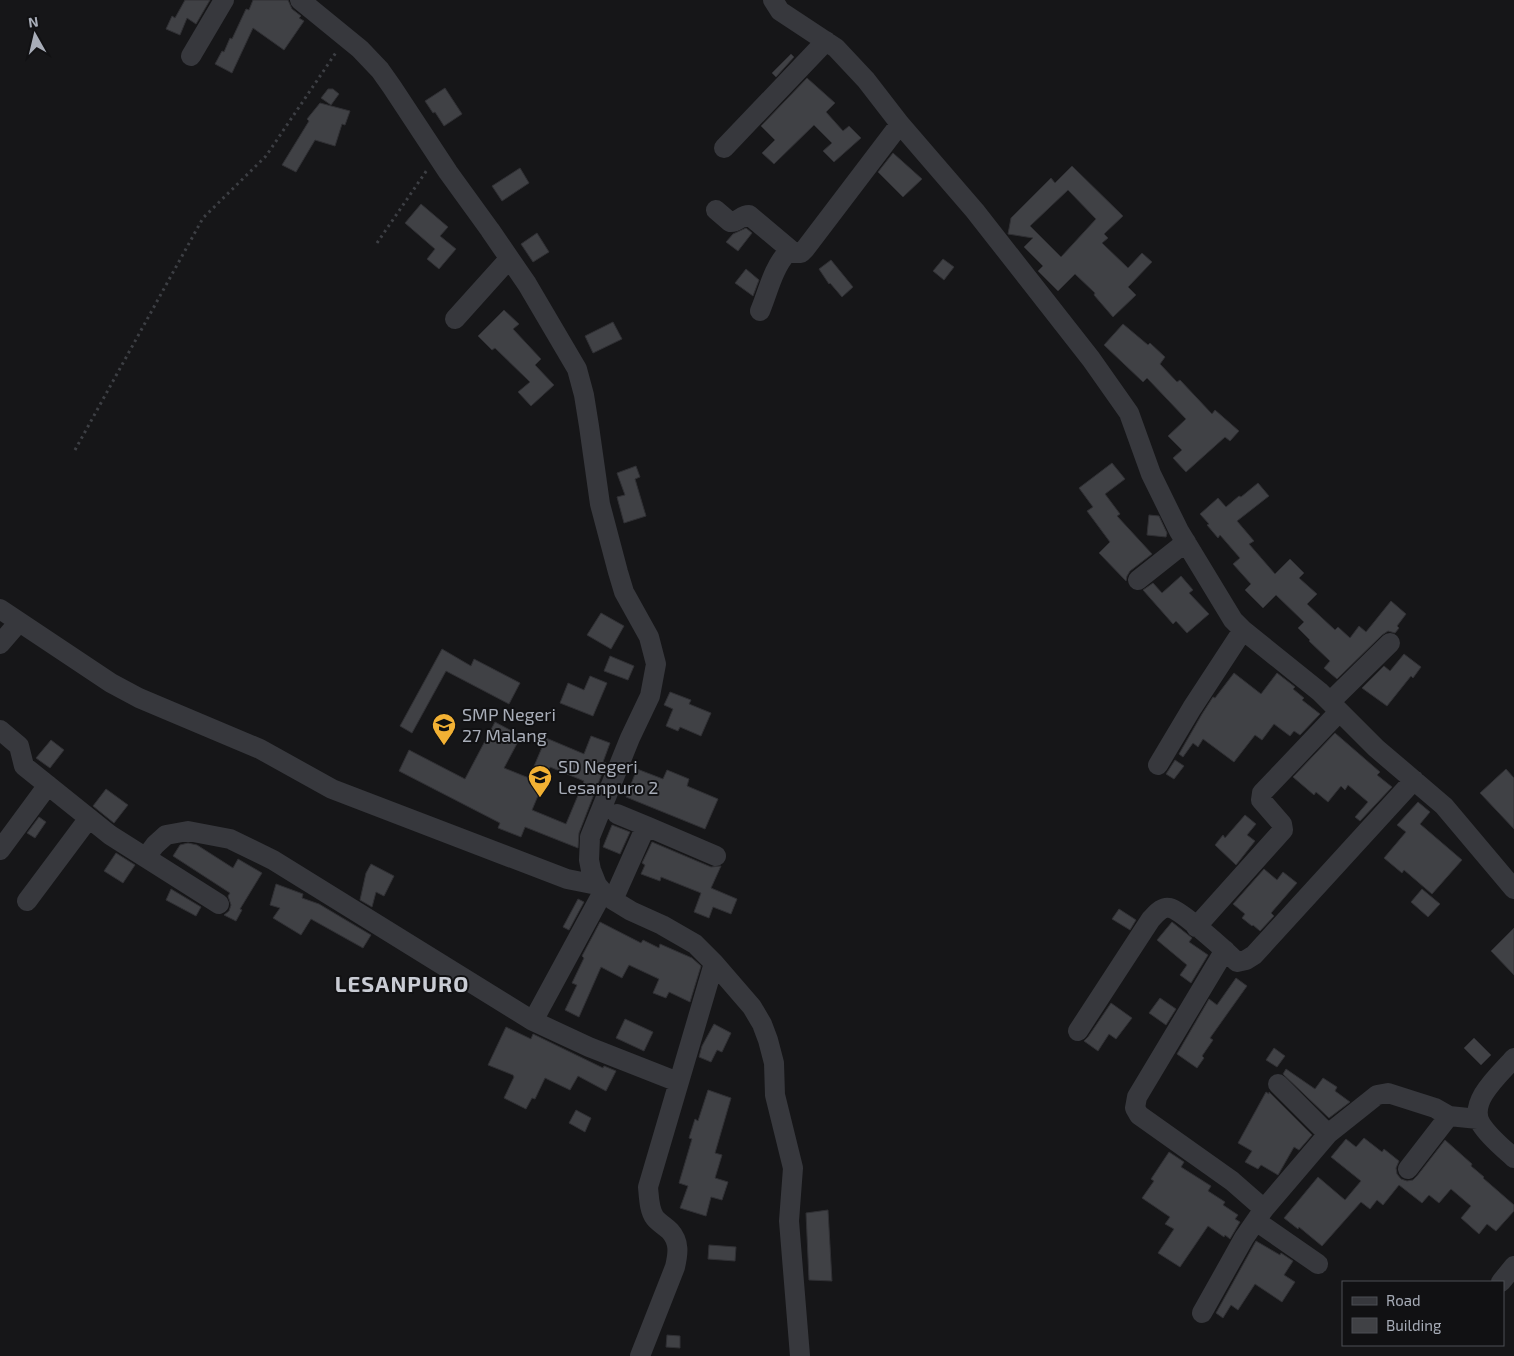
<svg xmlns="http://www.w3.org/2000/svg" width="1514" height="1356" font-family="'Exo 2',sans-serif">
<rect width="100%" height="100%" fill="#161618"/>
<path fill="#404145" stroke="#303034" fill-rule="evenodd" d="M185 0H210L196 24 187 18 180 35 166 29 172 16 175 18Z
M253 0H288L292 9 301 16 299 18 304 21 284 50 253 28 232 73 215 64 222 51 224 52 230 38 232 39 246 9 249 10Z
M791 54 794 57 776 77 772 73Z
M807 78 835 103 826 112 843 131 849 126 861 138 834 162 823 151 832 143 814 125 774 164 762 153 775 140 761 126Z
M445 88 462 114 444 126 435 112 433 113 425 101Z
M328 89H333L339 94 331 105 321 98Z
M320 103 350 111 345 125 342 124 335 146 315 140 296 172 282 165 309 121 307 119Z
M893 153 922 179 903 197 878 172Z
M1072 166 1123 216 1104 234 1108 238 1102 243 1128 268 1142 253 1152 262 1128 287 1136 295 1113 317 1094 295 1095 293 1075 274 1058 291 1038 271 1043 266 1024 247 1033 238 1008 234 1011 218 1051 178 1055 183ZM1068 190 1096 219 1061 257 1030 226Z
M520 168 529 183 502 201 492 186Z
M421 204 448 227 440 236 456 249 439 269 427 259 435 249 405 223Z
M746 228 752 233 738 251 726 242 733 234Z
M537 233 549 252 533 262 521 244Z
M943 259 954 267 944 280 933 271Z
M831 260 853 287 842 297 830 283 829 284 819 269Z
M746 269 759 280 753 296 735 283Z
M504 310 519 324 513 329 541 359 535 365 554 385 531 406 518 392 530 382 495 348 492 350 478 336Z
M613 322 622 339 593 353 585 336Z
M1123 324 1148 345 1150 343 1165 357 1160 364 1177 382 1180 380 1212 414 1215 410 1239 431 1230 441 1225 437 1186 472 1173 458 1182 450 1168 436 1186 419 1147 378 1143 382 1104 345Z
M1112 463 1125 479 1105 494 1120 514 1117 516 1152 554 1130 571 1127 576 1126 581 1099 553 1110 542 1087 511 1093 507 1079 488Z
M636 466 640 477 635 479 646 516 624 523 617 497 625 495 617 473Z
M1258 483 1269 496 1237 521 1254 541 1249 544 1275 574 1290 559 1304 573 1299 578 1317 594 1307 604 1335 630 1338 627 1350 638 1359 626 1366 632 1391 601 1406 614 1397 626 1399 628 1395 633 1388 631 1382 635 1337 679 1324 668 1330 661 1309 641 1310 640 1298 628 1304 622 1276 595 1263 608 1245 590 1251 584 1233 564 1240 558 1220 535 1218 538 1207 525 1209 524 1200 514 1218 498 1226 507 1239 496 1241 497Z
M1149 515 1159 516 1167 533 1166 537 1147 535Z
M1181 576 1193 590 1189 593 1209 614 1187 633 1176 621 1173 624 1143 590 1153 583 1162 593Z
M601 613 624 626 611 649 587 635Z
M442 649 471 666 474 659 520 683 509 704 446 671 412 733 400 726Z
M1404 654 1421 667 1413 678 1411 676 1387 706 1362 688 1384 666 1390 671Z
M610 656 634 666 628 680 604 671Z
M1234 673 1261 694 1277 673 1295 687 1293 689 1304 698 1302 700 1320 714 1300 735 1294 731 1290 736 1274 724 1262 740 1255 735 1234 762 1203 739 1198 747 1193 743 1183 757 1179 754 1202 714 1213 697 1215 698Z
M590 676 607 683 593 716 560 703 568 683 584 690Z
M670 692 691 700 689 704 711 713 701 736 680 727 678 731 666 726 673 709 664 705Z
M495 722 521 736 504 768 529 778 546 738 584 754 591 736 610 743 603 762 606 763 579 833 578 848 525 827 521 837 498 828 500 823 399 771 409 750 465 779ZM550 767 584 781 566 824 532 810Z
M1335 733 1380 772 1377 775 1392 787 1360 821 1355 817 1368 802 1348 785 1345 790 1341 786 1328 802 1316 792 1314 795 1293 777Z
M51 740 64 750 50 768 36 758Z
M1175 760 1184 766 1174 779 1166 774Z
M637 769 663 779 667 770 689 779 687 786 718 799 705 829 626 797Z
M1506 769 1514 778V829L1480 793Z
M106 789 128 805 114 823 93 806Z
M1418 802 1430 812 1420 824 1462 860 1432 894 1404 870 1402 873 1384 858 1406 832 1397 825Z
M1245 815 1256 824 1247 835 1255 841 1236 865 1215 845 1223 835 1225 838Z
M39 817 46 822 35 838 27 833Z
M612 825 630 832 620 854 603 847Z
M652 842 711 867 721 866 711 888 737 899 731 914 713 907 709 918 694 912 701 893 661 877 660 881 641 874 645 865 642 863Z
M188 843 197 845 233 868 238 859 262 873 240 909 242 910 236 921 224 915 229 911 231 905 228 896 230 893 173 856 180 845Z
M116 853 135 865 123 883 104 871Z
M371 864 394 876 384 896 376 892 372 907 360 900 366 873Z
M1264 869 1277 880 1283 872 1297 883 1271 913 1274 916 1260 931 1253 925 1252 926 1242 918 1245 914 1233 904Z
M276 884 303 894 302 898 319 904 371 935 363 948 311 919 301 935 273 918 280 908 270 905Z
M171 889 201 907 196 916 166 900Z
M1422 889 1440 904 1428 917 1411 902Z
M578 899 584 902 569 930 563 927Z
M1119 909 1136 920 1130 930 1112 919Z
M600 922 641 943 643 940 659 948 660 944 692 958 701 966 690 1002 669 992 666 998 653 993 659 979 629 965 622 978 601 967 579 1017 565 1010 577 985 572 983 584 958 582 956Z
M1172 922 1192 938 1189 942 1208 955 1191 983 1180 975 1187 965 1157 940Z
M1514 928V975L1491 951Z
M1236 978 1247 986 1210 1038 1213 1040 1202 1056 1204 1058 1197 1068 1177 1054 1209 999 1217 1005Z
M1160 998 1176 1009 1166 1025 1149 1013Z
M1111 1003 1132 1018 1116 1039 1109 1034 1098 1051 1084 1041 1088 1037Z
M625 1019 653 1032 644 1051 616 1038Z
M714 1024 731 1033 722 1052 717 1050 711 1062 699 1057 702 1046Z
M506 1027 531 1039 533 1034 603 1068 604 1066 616 1071 606 1091 578 1076 570 1090 545 1078 535 1099 532 1098 526 1109 504 1098 514 1077 513 1075 488 1065Z
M1474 1038 1491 1055 1481 1065 1464 1048Z
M1274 1048 1285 1056 1277 1067 1266 1060Z
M1286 1069 1315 1089 1323 1078 1337 1087 1335 1091 1350 1102 1329 1118 1283 1074Z
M708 1090 731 1098 715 1153 722 1155 715 1178 728 1182 722 1200 711 1197 706 1216 680 1208 688 1186 679 1183 692 1139 689 1138 695 1119 698 1121Z
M1266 1092 1269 1094V1092L1312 1135 1299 1150 1294 1147 1278 1175 1261 1165 1258 1169 1245 1162 1252 1151 1238 1143Z
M576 1110 591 1118 585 1132 569 1123Z
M1364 1138 1382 1152 1384 1149 1399 1161 1396 1168 1397 1174 1401 1179 1407 1181 1413 1180 1417 1176 1445 1140 1472 1164 1471 1166 1484 1177 1483 1178 1514 1205V1211L1496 1231 1487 1224 1479 1234 1461 1218 1471 1206 1451 1189 1439 1203 1429 1195 1422 1203 1399 1185 1383 1205 1377 1200 1370 1209 1361 1202 1322 1246 1299 1227 1298 1229 1284 1218 1318 1177 1345 1200 1361 1181 1331 1157 1346 1139 1356 1147Z
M1169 1152 1184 1162 1181 1167 1211 1186 1208 1191 1225 1202 1223 1205 1238 1215 1235 1219 1240 1222 1230 1239 1225 1235 1224 1237 1208 1226 1180 1267 1158 1253 1174 1229 1165 1224 1170 1217 1142 1198 1154 1181 1151 1179Z
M828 1210 832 1281 809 1280 806 1213Z
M1256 1241 1280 1255 1281 1253 1293 1261 1284 1275 1295 1282 1282 1302 1255 1284 1238 1310 1231 1305 1223 1318 1216 1313Z
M709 1245 736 1247 735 1261 708 1259Z
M667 1335 680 1336V1348L666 1347Z"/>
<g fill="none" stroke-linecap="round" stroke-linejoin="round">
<path stroke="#3d3f44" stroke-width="3" stroke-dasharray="2.5 4" stroke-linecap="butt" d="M377 243 427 170
M75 450 203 218 266 156 337 51"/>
<path stroke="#37383d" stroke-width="20" d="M300 0 360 49 380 70 392 87 448 172 490 230 527 284 577 369 584 395 589 426 600 504 618 572 624 592 649 637 656 664 650 696 630 738 590 837 589 860 591 870 597 885 603 892 613 900 631 911 662 925 695 944 714 963 752 1007 762 1024 768 1040 774 1063 775 1095 793 1168 789 1221 800 1356
M773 0 780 11 836 48 866 80 900 124 975 211 1091 359 1129 413 1151 474 1179 531 1233 620 1243 630 1320 692 1376 748 1444 806 1514 889
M191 56 224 0
M724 148 826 41
M716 210 730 222C737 223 741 215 749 215L793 252
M760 311C768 292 773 268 787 253H801L805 249 900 124
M455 319 509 259
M1138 580 1186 542
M0 609 111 683 139 698 260 749 332 789 567 879 597 885
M0 644 19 622
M1330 702 1390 643
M0 730 19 746 24 766 110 835 219 904
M1158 765 1192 708 1243 630
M617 814 646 826
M0 850 48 785
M146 857 155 845 166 835 188 831 230 839 273 860 533 1021 589 1047 678 1082
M613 900 646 826 716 856
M27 901 89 818
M1196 927 1283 830 1282 824 1261 800 1262 793 1339 712
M1225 950 1137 1097 1135 1108 1139 1115 1232 1181 1264 1209 1328 1134 1377 1095 1388 1093 1435 1108 1449 1116 1478 1119
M533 1021 603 892
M1078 1031 1151 919C1156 914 1162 906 1170 908 1181 910 1227 952 1237 962L1246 960 1254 955 1414 780
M1514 1058C1500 1074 1467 1102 1481 1124 1489 1137 1503 1148 1514 1158
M1278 1084 1328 1134
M1408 1169 1449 1116
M1256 1221 1318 1264
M1501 1282 1514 1266
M1202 1313 1244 1238 1264 1209
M640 1356 675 1267C678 1254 680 1242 670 1231 665 1226 659 1223 655 1218 649 1210 649 1197 648 1187L714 963"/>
</g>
<defs>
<g id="school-pin" transform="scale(1.25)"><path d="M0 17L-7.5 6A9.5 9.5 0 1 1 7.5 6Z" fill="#f2b134" stroke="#111113"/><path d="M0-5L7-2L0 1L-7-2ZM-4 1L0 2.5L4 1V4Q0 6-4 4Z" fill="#111"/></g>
</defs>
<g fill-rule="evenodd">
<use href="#school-pin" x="444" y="725"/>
<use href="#school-pin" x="540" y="777"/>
</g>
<g text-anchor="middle" stroke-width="4" stroke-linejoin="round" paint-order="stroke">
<g font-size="18" fill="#a8adb8" stroke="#111113" text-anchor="start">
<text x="462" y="721">SMP Negeri<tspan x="462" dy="21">27 Malang</tspan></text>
<text x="558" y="773">SD Negeri<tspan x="558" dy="21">Lesanpuro 2</tspan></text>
</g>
<g font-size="22" font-weight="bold" letter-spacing="1" fill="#c9ccd4" stroke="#111113">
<text x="402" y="992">LESANPURO</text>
</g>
</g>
<rect x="1342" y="1281" width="162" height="65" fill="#111113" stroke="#4d4f55"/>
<rect x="1352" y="1297" width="25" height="8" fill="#37383d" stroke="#4d4f55"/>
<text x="1386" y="1306" font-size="15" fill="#a8adb8">Road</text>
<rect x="1352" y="1318" width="25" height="15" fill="#404145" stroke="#4d4f55"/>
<text x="1386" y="1331" font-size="15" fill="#a8adb8">Building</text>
<g transform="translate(35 35) rotate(352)" stroke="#111113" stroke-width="4" paint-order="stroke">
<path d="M0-4L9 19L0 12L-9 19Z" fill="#a8adb8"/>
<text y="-8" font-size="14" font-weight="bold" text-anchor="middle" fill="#a8adb8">N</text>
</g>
</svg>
